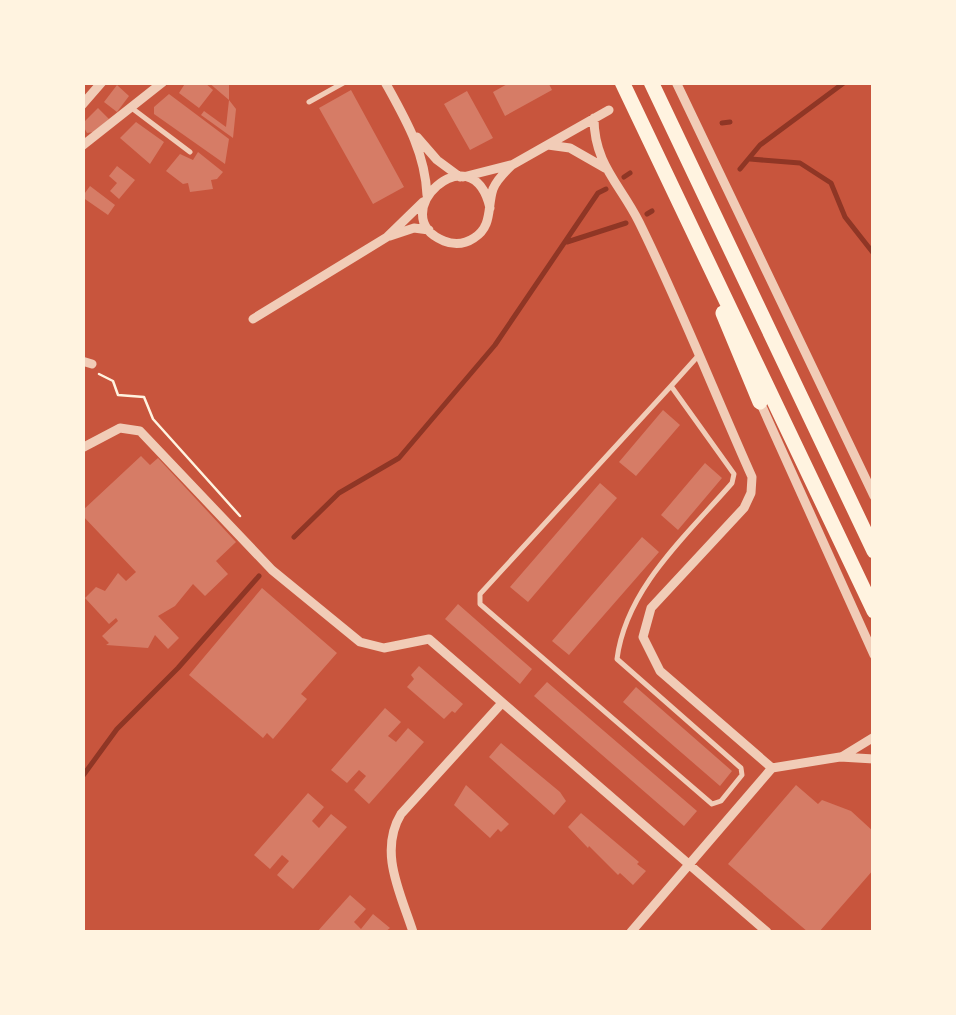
<svg xmlns="http://www.w3.org/2000/svg" width="956" height="1015" font-family="'Fira Sans',sans-serif">
<rect width="100%" height="100%" fill="#c8553d"/>
<g fill="none" stroke-linecap="round" stroke-linejoin="round">
<path stroke="#8f3625" stroke-width="5" d="M722 123 730 122
M750 159 800 163 831 183 845 217 874 254
M740 169 760 145 845 82
M624 177 630 173
M647 214 652 211
M567 242 626 223
M294 537 339 493 399 458 495 345 598 193 606 189
M82 777 117 729 178 668 259 576"/>
</g>
<path fill="#d67c66" d="M186 82H204L213 90 199 108 179 93Z
M208 82H229V100L236 109 233 138 201 115 204 111 226 127 229 100Z
M511 82H548L552 90 505 116 493 92Z
M117 85 129 96 117 112 104 102Z
M351 90 404 187 373 204 319 108Z
M467 91 493 138 470 150 444 104Z
M169 94 229 139 225 164 154 114V107Z
M98 108 109 119 94 132 87 133 82 124Z
M136 122 164 142 150 164 120 138Z
M198 152 223 172 217 179 211 180 213 189 190 192 188 183 183 184 166 171 180 154 193 160Z
M117 166 135 180 119 199 110 191 117 183 109 176Z
M90 186 115 205 108 215 82 197Z
M663 410 680 425 636 476 619 462Z
M141 456 150 465 158 458 236 542 216 561 228 574 205 596 193 584 175 606 158 616 179 638 168 649 155 635 148 648 106 645 109 643 102 636 118 621 116 618 109 624 85 598 96 587 105 591 118 573 126 581 136 572 82 515V511Z
M705 463 722 478 678 530 661 515Z
M600 483 617 498 528 602 510 587Z
M642 537 659 552 569 655 552 641Z
M262 588 337 653 301 694 307 699 273 739 267 733 263 738 189 675Z
M458 604 532 669 520 684 445 619Z
M419 666 463 704 455 713 452 711 444 719 407 687 414 679 411 675Z
M547 682 697 811 684 826 534 696Z
M636 687 732 771 720 786 623 702Z
M385 708 401 722 388 736 396 742 408 728 424 742 369 804 354 790 366 776 359 770 347 783 331 770Z
M501 743 560 792 566 801 554 815 489 757Z
M466 785 509 824 501 832 498 829 490 838 454 805Z
M796 785 818 804 822 800 851 811 874 832V869L819 932H808L728 864Z
M308 793 324 807 312 821 319 828 331 814 347 827 293 889 277 875 289 861 282 855 270 869 254 855Z
M581 813 639 862 637 864 646 871 633 885 620 873 618 875 589 846 588 848 568 827Z
M350 895 366 909 354 922 361 929 373 914 390 928 385 932H317Z"/>
<g fill="none" stroke-linecap="round" stroke-linejoin="round">
<path stroke="#fff3e0" stroke-width="2.5" d="M99 374 113 381 118 395 144 397 153 419 240 516"/>
<path stroke="#f1ccb7" stroke-width="5" d="M309 102 345 82
M133 109 190 152
M671 386 734 474 732 483C687 535 626 588 617 659L741 768 742 775 721 801 712 804 480 604V594L671 386 698 356"/>
<path stroke="#f1ccb7" stroke-width="9" d="M385 82C406 120 425 152 427 195
M676 82 874 496
M82 105 102 82
M594 118C594 164 620 184 639 222 680 305 714 392 752 477L751 493 744 508 651 608 643 637 660 671 772 768
M417 137 437 160 460 177
M548 145 570 148 605 168
M82 146 163 82
M463 177 510 165
M490 208C472 130 382 216 444 241 454 245 465 244 474 238 493 226 487 207 493 189 497 179 505 172 512 165L609 110
M390 236 414 228 429 230
M253 319 387 237 423 202
M82 361 92 364
M760 402 874 655
M82 448 120 428 140 431 272 570 360 642 384 648 429 639 767 932
M843 756 874 737
M772 768 840 757 874 759
M413 932C401 894 378 852 401 814L502 703
M631 932 772 768"/>
<path stroke="#fff3e0" stroke-width="15" d="M622 82 874 611
M651 82 874 551
M723 313 760 402"/>
</g>
<rect width="956" height="1015" fill="none" stroke="#fff3e0" stroke-width="170"/>
</svg>
